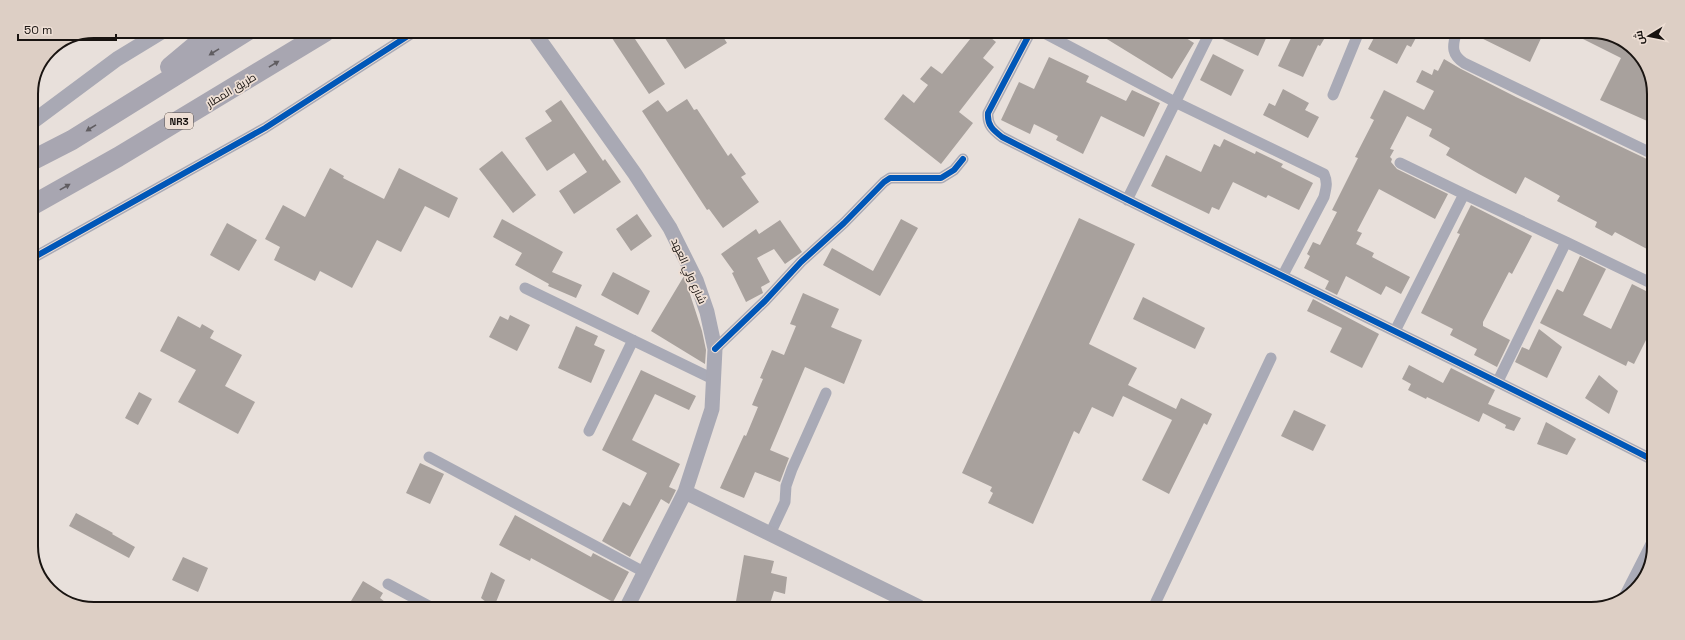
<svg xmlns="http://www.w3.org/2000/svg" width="1685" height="640" font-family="'Space Grotesk',Cairo,sans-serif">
<rect width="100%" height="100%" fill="#e8e0db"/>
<path fill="#a8a19d" d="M608 32H645L635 39 665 84 649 94Z
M661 32H720L727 43 685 69Z
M975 33H985L996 42 983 58 994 67 959 112 973 123 941 164 884 119 903 94 914 103 928 85 920 79 931 66 942 74Z
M1097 33H1178L1194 43 1172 79Z
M1216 34H1268L1258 56 1216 36Z
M1293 34H1327L1320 46 1318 45 1303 77 1278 66Z
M1376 34H1418L1411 47 1407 45 1397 64 1368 49Z
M1473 34H1543L1530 62Z
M1573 34H1611L1641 56 1654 90V124L1600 100 1621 58Z
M1213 54 1244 70 1231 96 1200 80Z
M1049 57 1089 76 1086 82 1126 101 1132 90 1160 103 1144 137 1101 116 1083 154 1056 140 1058 136 1034 124 1030 134 1001 120 1019 82 1034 89Z
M1444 59 1461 69 1516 97 1651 161 1648 165 1653 168V238L1647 249 1615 232 1612 236 1595 227 1597 222 1557 201 1560 196 1525 177 1516 194 1479 174 1446 155 1450 148 1429 136 1432 129 1407 116 1390 149 1394 150 1390 157 1392 159 1391 162 1397 169 1448 194 1435 219 1379 189 1357 231 1362 233 1356 244 1374 253 1372 257 1410 277 1401 294 1386 286 1381 295 1346 276 1337 295 1325 289 1329 281 1304 268 1310 256 1307 254 1313 242 1320 245 1337 212 1332 210 1358 158 1355 157 1374 120 1370 118 1384 90 1424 110 1434 91 1416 82 1422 70 1432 75 1434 69 1438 71Z
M1283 89 1309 103 1305 110 1319 117 1308 138 1263 115 1269 103 1275 106Z
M687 99 694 110 697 109 728 156 731 153 746 174 741 177 759 202 723 228 709 209 707 210 642 111 658 100 667 112Z
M561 100 603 161 605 159 621 182 574 214 559 191 587 172 574 153 547 171 525 138 552 121 545 111Z
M1224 139 1255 154 1256 151 1283 164 1281 167 1313 183 1299 210 1268 195 1266 198 1233 182 1219 210 1212 207 1209 214 1151 186 1166 155 1201 172 1214 144 1220 147Z
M502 151 536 195 513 213 479 169Z
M330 168 344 176 343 178 384 199 399 168 458 198 449 218 425 206 401 252 377 240 352 288 320 271 315 281 274 260 280 247 265 239 283 205 305 217Z
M1471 205 1532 236 1512 274 1509 272 1483 322V326L1510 340 1497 367 1474 355 1477 349 1450 335 1453 329 1421 313 1460 234 1457 233Z
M637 214 652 236 631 251 616 229Z
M1079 218 1135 244 1089 344 1137 368 1128 385 1176 409 1181 398 1212 414 1207 425 1204 423 1169 494 1142 480 1172 420 1123 396 1113 417 1092 407 1079 434 1074 431 1033 524 988 503 993 493 990 491 992 487 962 473Z
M502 219 563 252 552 272 582 285 576 298 548 286 549 284 515 265 522 253 493 237Z
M901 219 918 228 880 296 823 265 832 248 873 271Z
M780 220 802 252 785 264 774 249 757 258 770 282 761 287 763 293 746 302 732 273 734 272 721 254 756 229 759 234Z
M227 223 257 240 239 271 210 255Z
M1580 256 1606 269 1583 315 1611 329 1632 284 1652 294V328L1634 364 1628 361 1626 366 1540 323 1557 289 1563 292Z
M613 272 650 291 638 315 601 295Z
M684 276 702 331 706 350 705 364 651 331Z
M803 293 839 309 831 327 862 340 844 384 805 367 770 450 789 458 780 482 755 472 744 498 720 488 744 435 746 436 758 407 752 405 763 379 760 378 772 350 784 355 796 326 790 324Z
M1143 297 1205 328 1195 349 1133 319Z
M1313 299 1379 334 1362 368 1330 352 1342 328 1307 311Z
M510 315 530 325 517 351 489 337 500 316 508 320Z
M178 316 200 328 202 324 214 331 210 338 242 355 225 386 255 402 238 434 178 402 196 370 160 351Z
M576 326 598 336 594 345 605 350 591 383 558 368Z
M1539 329 1562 347 1547 378 1515 362 1522 347 1529 350Z
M1409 365 1443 383 1451 368 1495 390 1488 404 1521 418 1514 431 1505 428 1506 425 1483 413 1479 422 1427 397 1426 399 1408 390 1411 384 1402 379Z
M641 370 696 396 689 410 655 394 632 440 680 464 669 487 676 490 669 504 661 499 630 557 602 541 623 502 630 506 647 473 602 450Z
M1599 375 1618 391 1609 414 1585 398Z
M139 392 152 399 138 425 125 418Z
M1294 410 1326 425 1313 451 1281 436Z
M1546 422 1576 439 1567 455 1537 444Z
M420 463 444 474 430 504 406 493Z
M76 513 113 533 112 534 135 547 129 558 69 526Z
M515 515 591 557 593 553 629 572 613 602 531 558 530 561 499 545Z
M744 555 774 561 771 573 787 577 785 594 774 591 769 607H735Z
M183 557 208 568 198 592 172 580Z
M491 572 505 580 494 607 491 606 481 598Z
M363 581 383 593 380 598 390 606H348Z"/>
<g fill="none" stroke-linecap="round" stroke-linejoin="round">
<path stroke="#a9aab6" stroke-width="11" d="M1030 33 988 113C987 125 993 130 1002 137 1217 246 1436 349 1651 459
M1044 33 1175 102 1324 174C1328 183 1326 188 1324 197L1283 275
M1456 34C1452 47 1452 55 1464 63L1653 154
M1333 95 1358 34
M1400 163 1464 194
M1127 200 1209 34
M31 259 265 128 414 32
M525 288 713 379
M1395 331 1464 194 1566 242
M715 349 765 301 801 262 844 223 884 182 890 178H941L954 170 963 159
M1498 381 1566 242 1653 284
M589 431 633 340
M429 457 644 572
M770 534 785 502 786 486 792 469 826 393
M388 584 429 606
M1623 599 1651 544
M1153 608 1271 358"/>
<path stroke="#a9a9b4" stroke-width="15" d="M534 32 635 174 670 228 696 280 707 312 715 349 712 409 685 492 627 607
M31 123 117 59 163 31
M685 492 919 607"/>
<path stroke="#a8a6b1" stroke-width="20" d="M170 67 213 31
M31 161 72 140 247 31
M31 206 118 157 325 32"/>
<g stroke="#eedfd5" stroke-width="8">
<path id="cycleway" d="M1030 33 988 113C987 125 993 130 1002 137 1217 246 1436 349 1651 459
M31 259 265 128 414 32
M715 349 765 301 801 262 844 223 884 182 890 178H941L954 170 963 159"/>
</g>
<use href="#cycleway" stroke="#0057b8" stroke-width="6"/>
</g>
<defs><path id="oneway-solid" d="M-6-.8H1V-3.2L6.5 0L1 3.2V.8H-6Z"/></defs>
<g fill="#605d61">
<use href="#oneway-solid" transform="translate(214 52) rotate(148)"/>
<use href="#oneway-solid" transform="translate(274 64) rotate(-31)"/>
<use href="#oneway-solid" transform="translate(91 128) rotate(148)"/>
<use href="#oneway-solid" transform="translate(65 187) rotate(-29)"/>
</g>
<g text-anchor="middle" stroke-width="3.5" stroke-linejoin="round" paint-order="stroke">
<rect fill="#eedfd5" stroke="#59514c" stroke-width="1" x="165" y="113" width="28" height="16" rx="3"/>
<g font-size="10" font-weight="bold" fill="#191411">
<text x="179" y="125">NR3</text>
</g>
<g font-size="11" fill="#191411" stroke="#eedfd5">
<text transform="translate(231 90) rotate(-31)" y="4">طريق المطار</text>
<text transform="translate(689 271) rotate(66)" y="4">شارع ولي العهد</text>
</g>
</g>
<path d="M0 0H1685V640H0ZM94 38H1591A56 56 0 0 1 1647 94V546A56 56 0 0 1 1591 602H94A56 56 0 0 1 38 546V94A56 56 0 0 1 94 38Z" fill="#ddcfc5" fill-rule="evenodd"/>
<path fill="none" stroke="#191411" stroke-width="2" d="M94 38H1591A56 56 0 0 1 1647 94V546A56 56 0 0 1 1591 602H94A56 56 0 0 1 38 546V94A56 56 0 0 1 94 38Z"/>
<g transform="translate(1649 36) rotate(260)" stroke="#eedfd5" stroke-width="3" paint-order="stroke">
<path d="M0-3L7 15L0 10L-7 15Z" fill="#191411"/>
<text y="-6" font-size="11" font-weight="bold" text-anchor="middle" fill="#191411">ش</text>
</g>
<path d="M18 34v6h98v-6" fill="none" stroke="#191411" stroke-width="2"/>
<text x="24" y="34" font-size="12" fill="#191411" stroke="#eedfd5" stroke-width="3" paint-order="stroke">50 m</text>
</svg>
